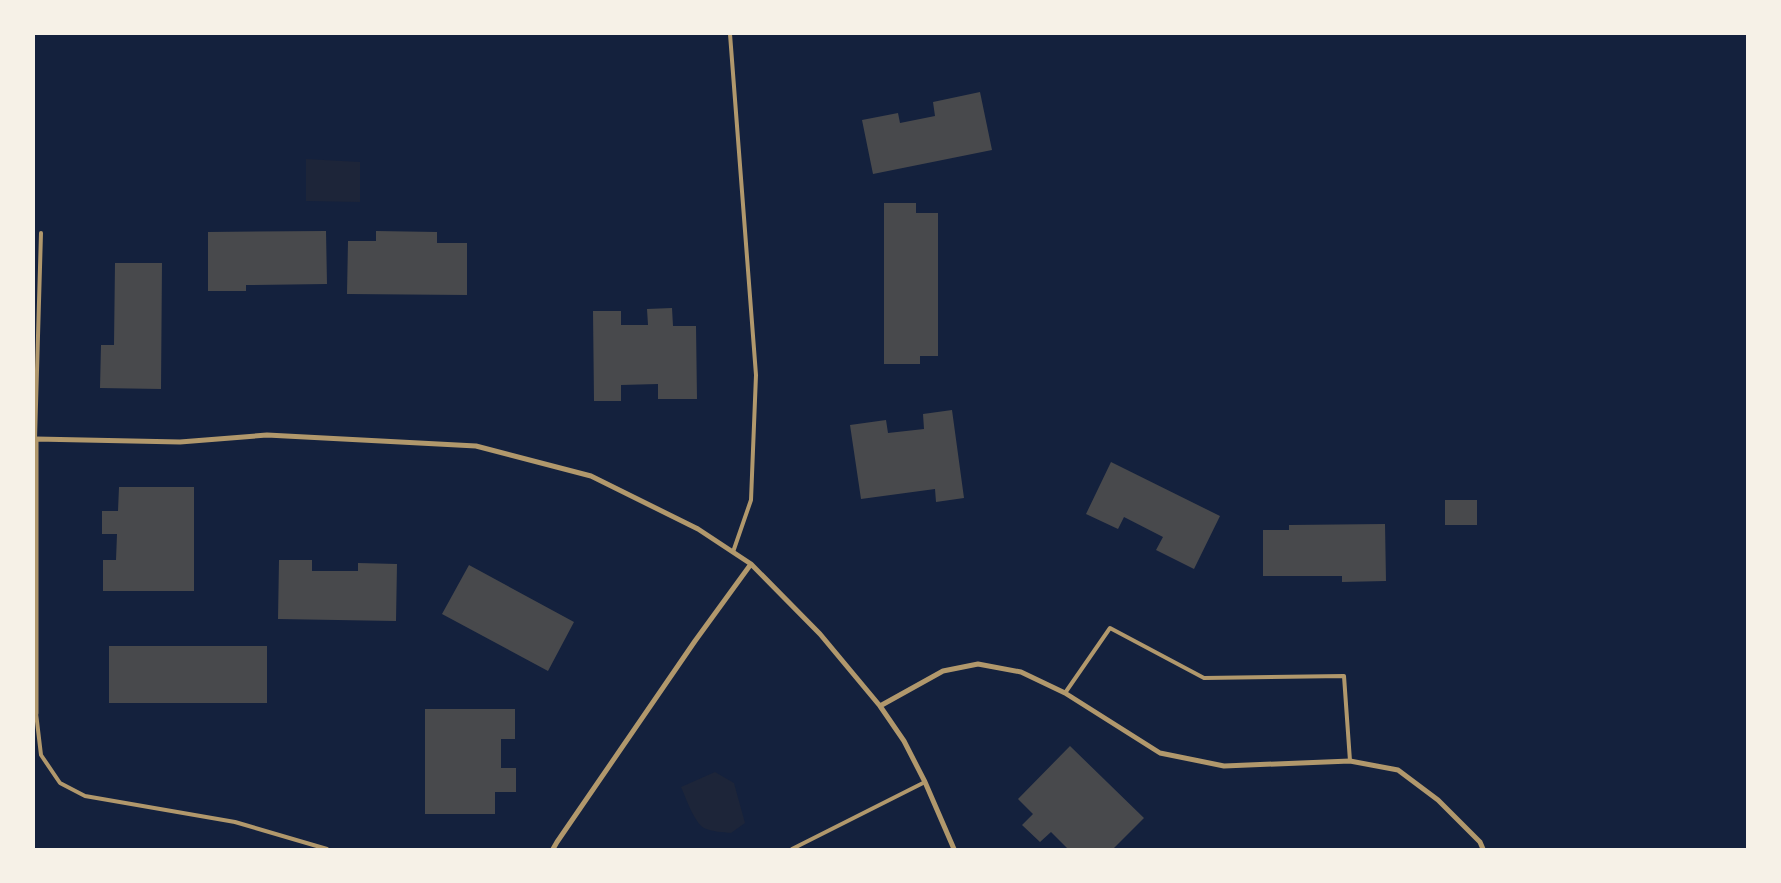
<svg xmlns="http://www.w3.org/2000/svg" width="1781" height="883" font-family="Manrope,sans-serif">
<rect width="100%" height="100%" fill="#14213d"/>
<path fill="#1d2539" d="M306 159 360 162V202L306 201Z
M715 772 734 783 745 823 731 833C723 832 712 832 704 828 694 822 686 798 681 787Z"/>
<path fill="#48494c" d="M980 92 992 150 873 174 862 120 898 113 900 123 935 116 933 102Z
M884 203H916V213H938V356H920V364H884Z
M326 231 327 284 246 285V291H208V232Z
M376 231 437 232V243H467V295L347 294 348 241H376Z
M115 263H162L161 389 100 388 101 345H114Z
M672 308 673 326H696L697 399H658V384L621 385V401H594L593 311H621V325H648L647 309Z
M952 410 964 498 936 502 935 489 861 499 850 425 886 420 888 433 924 429 923 414Z
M1111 462 1220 516 1194 569 1156 550 1163 537 1124 517 1118 529 1086 514Z
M119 487H194V591H103V560H116L117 534H102V511H118Z
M1445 500H1477V525H1445Z
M1385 524 1386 581 1342 582V576H1263V530H1289V525Z
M279 560H312V571H358V563L397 564 396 621 278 619Z
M469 565 574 622 548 671 442 614Z
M109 646H267V703H109Z
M425 709H515V739H501V768H516V792H495V814H425Z
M1070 746 1144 818 1113 849H1068L1051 832 1040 842 1022 825 1033 814 1018 799Z"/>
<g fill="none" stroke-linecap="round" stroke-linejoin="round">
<path stroke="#b1986c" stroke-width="4" d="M730 34 756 375 751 500 733 552
M35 439 41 233
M1065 693 1110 628 1204 678 1344 676 1350 761
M36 713 41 755 60 783 85 796 235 822 327 849
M792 849 925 782"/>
<path stroke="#b1986c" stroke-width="5" d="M880 706 943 671 978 664 1021 672 1065 693 1160 753 1224 766 1350 761 1398 770 1438 800 1480 842 1483 849
M36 713V439L180 442 267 435 476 446 591 476 698 529 751 564 820 634 880 706 904 741 925 782 954 849
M553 849 557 842 695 641 751 564"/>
</g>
<rect width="1781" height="883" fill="none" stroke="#f6f1e7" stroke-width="70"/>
</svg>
